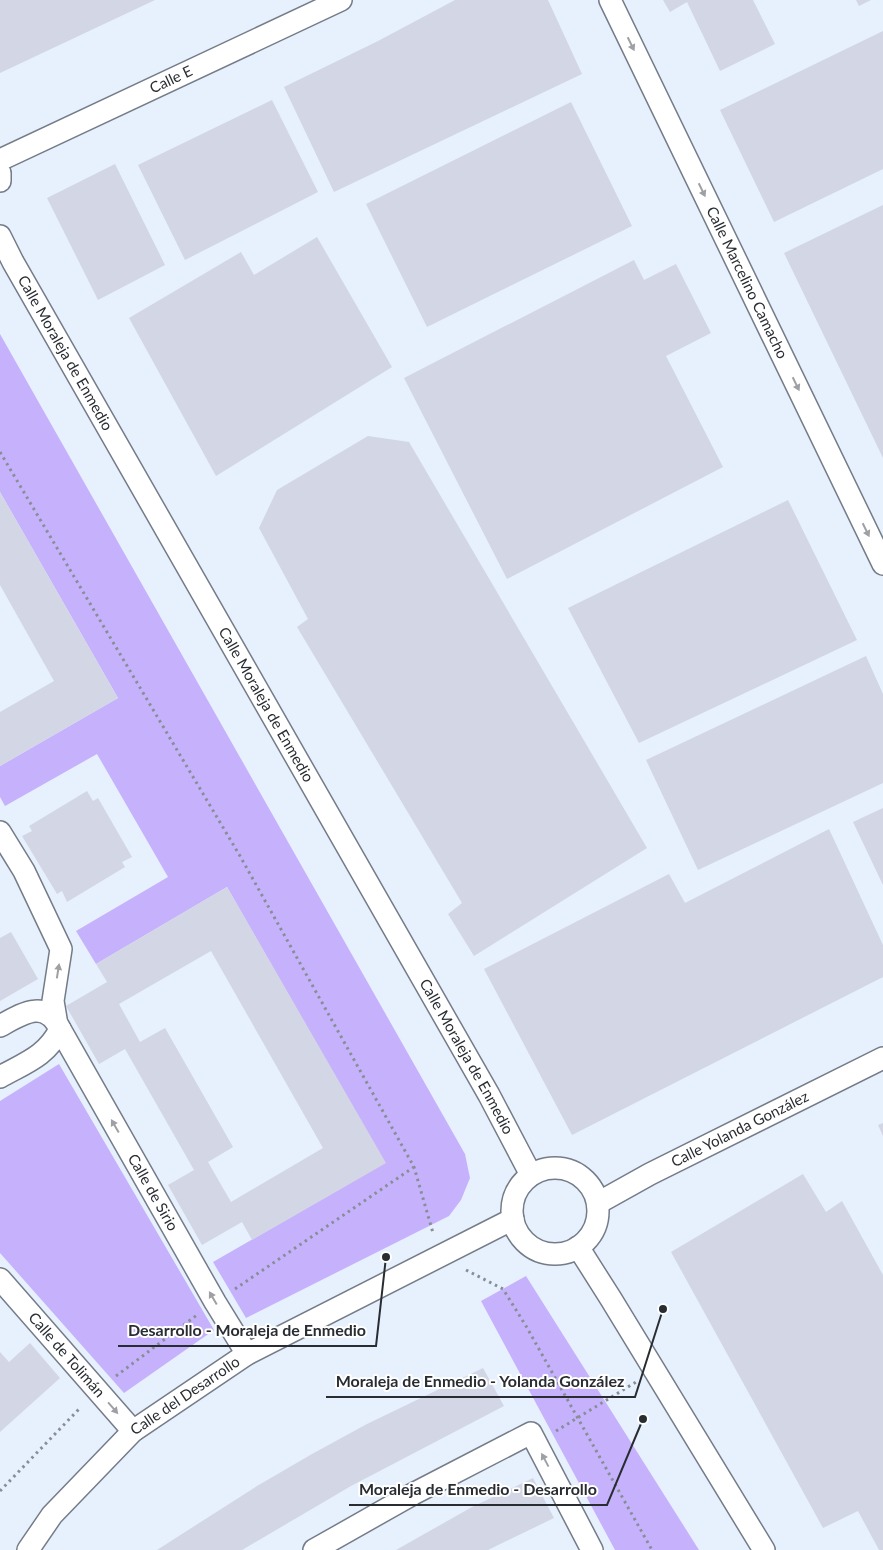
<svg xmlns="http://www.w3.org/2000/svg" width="883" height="1550" font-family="Lato,sans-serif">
<rect width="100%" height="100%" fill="#e7f0fd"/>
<path fill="#c6b2fc" d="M0 334 465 1154 470 1178 461 1200 449 1216 246 1318 213 1262 385 1163 227 887 96 964 76 931 168 877 97 754 5 806 0 797V766L118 698 0 492Z
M59 1064 214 1330 124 1393 0 1253V1101Z
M526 1276 699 1550H615L481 1301Z"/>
<path fill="#d3d6e5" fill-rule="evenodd" d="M0 0H155L0 73Z
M455 0H548L582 74 334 192 284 87 378 41Z
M663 0H753L775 44 720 71 687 2 670 12Z
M856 0H871L859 6Z
M883 31V169L774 222 720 110Z
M272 100 318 192 185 260 138 165Z
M571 102 632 226 427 327 366 204Z
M115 164 165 265 98 300 47 198Z
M883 205V458L784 253Z
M317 237 392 367 216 476 129 318 241 252 254 275Z
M634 260 644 280 676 264 711 333 666 356 723 467 507 579 404 378Z
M368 436 409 442 647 848 474 956 448 914 462 903 297 627 308 619 259 528 277 490Z
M0 492 118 698 0 766V712L54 681 0 585Z
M788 500 857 640 639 743 568 608Z
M866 656 883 694V783L698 870 646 760Z
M87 791 93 801 98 798 132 857 122 862 125 867 67 902 62 891 57 894 22 836 32 831 29 826Z
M883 808V885L853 822Z
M829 829 883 945V977L572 1135 484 969 669 874 685 903Z
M227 887 386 1163 252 1240 242 1222 202 1245 168 1185 194 1170 125 1049 99 1064 66 1006 107 982 96 964ZM211 951 323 1148 231 1202 208 1162 233 1147 165 1028 140 1042 119 1004Z
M11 932 38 979 0 1001V938Z
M883 1123V1136L878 1125Z
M803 1174 826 1212 842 1201 883 1275V1550H879L858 1511 823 1528 671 1252Z
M30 1343 60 1378 0 1432V1352L9 1362Z
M483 1368 504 1406 351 1486 242 1550H157L257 1486 312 1454 367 1424Z
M533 1478 554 1518 488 1550H396L472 1507Z"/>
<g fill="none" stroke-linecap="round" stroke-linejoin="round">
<g stroke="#747c88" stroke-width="24">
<g id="minor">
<path id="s1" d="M610 0 883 564"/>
<path id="s2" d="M0 160 341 0"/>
<path d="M0 173V181"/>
<path id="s3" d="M0 236 13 262 489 1095 531 1175"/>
<path d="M0 832 24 871 61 949 53 1001 56 1019"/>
<path d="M0 1026C22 1014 45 998 60 1029 47 1056 25 1063 0 1077"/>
<path id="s4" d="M60 1029 215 1302 247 1354"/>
<circle cx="555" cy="1211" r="43"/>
<path id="s5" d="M598 1203 650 1174 883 1058"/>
<path d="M578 1247 611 1299 764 1550"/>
<path id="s6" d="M0 1279 133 1431"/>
<path id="s7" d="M28 1550 52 1515 133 1431 247 1354 513 1219"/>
<path d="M314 1550 413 1494 531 1433 592 1550"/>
</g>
</g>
<path stroke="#888e97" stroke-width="3" stroke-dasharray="2.5 4" stroke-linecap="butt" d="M0 452 240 856 414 1167 433 1233
M466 1270 503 1289 526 1326 652 1550
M235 1289 414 1167
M116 1376 197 1315
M556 1431 636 1382
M0 1491 81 1407"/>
<use href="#minor" stroke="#fff" stroke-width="21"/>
</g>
<defs><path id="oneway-solid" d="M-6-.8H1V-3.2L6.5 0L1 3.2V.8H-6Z" transform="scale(1.25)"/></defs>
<g fill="#9fa0a3">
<use href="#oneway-solid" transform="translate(631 44) rotate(64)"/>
<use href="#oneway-solid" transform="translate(702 190) rotate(64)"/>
<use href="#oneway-solid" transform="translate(796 384) rotate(64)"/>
<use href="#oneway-solid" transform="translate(866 530) rotate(64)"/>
<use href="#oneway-solid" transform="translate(58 971) rotate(-81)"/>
<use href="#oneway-solid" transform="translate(115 1126) rotate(-120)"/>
<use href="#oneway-solid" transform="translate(213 1298) rotate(-120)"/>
<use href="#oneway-solid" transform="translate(113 1408) rotate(49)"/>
<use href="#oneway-solid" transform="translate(545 1460) rotate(-118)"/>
</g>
<g text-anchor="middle" stroke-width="4" stroke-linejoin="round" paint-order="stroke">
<g font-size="15" fill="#292d32" stroke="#fff">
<text dy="5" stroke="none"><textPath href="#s2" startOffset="189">Calle E</textPath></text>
<text dy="5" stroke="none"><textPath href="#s1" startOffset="314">Calle Marcelino Camacho</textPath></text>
<text dy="5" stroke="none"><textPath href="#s3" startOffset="134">Calle Moraleja de Enmedio</textPath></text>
<text dy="5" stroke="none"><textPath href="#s3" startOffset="539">Calle Moraleja de Enmedio</textPath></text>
<text dy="5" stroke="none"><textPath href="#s3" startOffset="944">Calle Moraleja de Enmedio</textPath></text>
<text dy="5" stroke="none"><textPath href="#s5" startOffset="160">Calle Yolanda González</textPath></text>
<text dy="5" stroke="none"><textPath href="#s4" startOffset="188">Calle de Sirio</textPath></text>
<text dy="5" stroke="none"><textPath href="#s6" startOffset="101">Calle de Tolimán</textPath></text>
<text dy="5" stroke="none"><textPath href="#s7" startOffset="222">Calle del Desarrollo</textPath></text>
</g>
</g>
<path fill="none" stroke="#292d32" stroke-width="2" d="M386 1257L376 1346H118M663 1309L635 1397H326M643 1419L607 1505H349"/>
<g fill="#292d32" stroke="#fff" stroke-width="2">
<circle cx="386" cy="1257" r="5"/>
<circle cx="663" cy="1309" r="5"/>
<circle cx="643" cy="1419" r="5"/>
</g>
<g font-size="16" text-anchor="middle" font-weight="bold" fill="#292d32" stroke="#fff" stroke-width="4" stroke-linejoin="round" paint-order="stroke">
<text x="247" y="1336">Desarrollo - Moraleja de Enmedio</text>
<text x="480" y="1387">Moraleja de Enmedio - Yolanda González</text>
<text x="478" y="1495">Moraleja de Enmedio - Desarrollo</text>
</g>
</svg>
